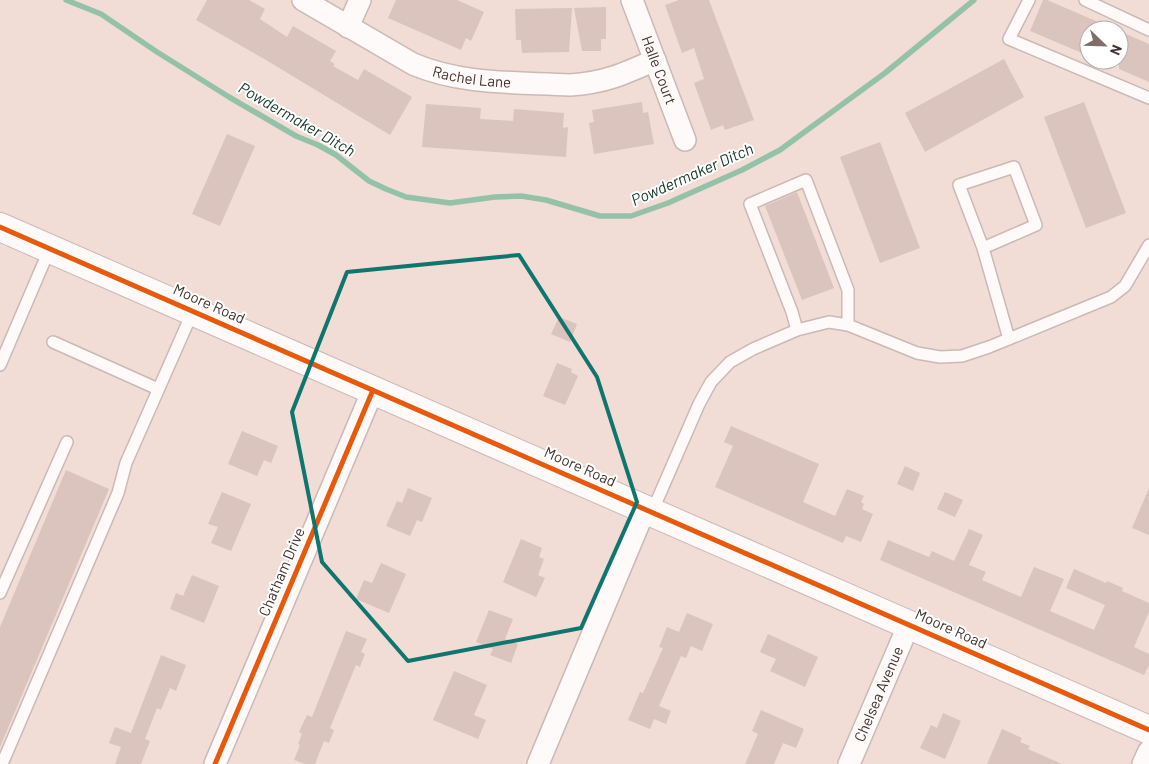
<svg xmlns="http://www.w3.org/2000/svg" width="1149" height="764" font-family="Barlow,sans-serif">
<rect width="100%" height="100%" fill="#f2dcd6"/>
<g fill="none" stroke-linecap="round" stroke-linejoin="round">
<path stroke="#94c2a8" stroke-width="5.5" d="M66 0 101 14 157 52 229 97 296 136 318 145 336 155 369 181 386 189 406 197 450 203 495 197 521 196 546 200 600 216H631L668 203 742 170 780 150 885 73 974 0"/>
</g>
<path fill="#dac4bd" d="M207 0H249L265 9 260 19 287 37 293 26 336 51 330 61 335 64 333 66 358 80 364 69 412 97 390 135 266 60 196 20Z
M396 0H457L484 12 471 41 466 38 461 50 388 18Z
M679 0H709L754 120 725 130 723 125 711 130 694 83 704 79 694 48 682 53 665 5Z
M1043 0H1047L1117 30H1089V56L1030 31Z
M606 7V39H601V51H582L574 8Z
M572 8 569 52 522 53 521 40H516L515 9Z
M1119 31 1149 44V82L1119 69Z
M1004 59 1024 97 925 152 905 113Z
M642 102 643 113 648 112 654 144 594 154 589 123 594 122 592 110Z
M1084 102 1126 213 1086 228 1044 117Z
M426 104 481 108 480 119 513 121 514 109 564 113 563 128 568 127 566 157 422 147Z
M227 134 255 146 220 226 192 214Z
M880 142 920 248 880 263 840 157Z
M797 192 834 288 802 300 765 206Z
M559 317 577 324 570 342 551 334Z
M557 363 572 369 571 372 578 376 565 405 543 396Z
M731 426 819 464 803 502 835 516 847 489 864 496 861 502 864 504 862 509 873 514 861 542 846 536 843 543 715 487 733 446 724 442Z
M242 431 278 446 271 463 264 460 257 476 228 464Z
M905 466 920 473 913 491 897 484Z
M66 470 109 489 0 747V627Z
M408 488 432 498 422 522 417 520 410 536 386 526 397 501 402 503Z
M1149 488V535L1132 528Z
M222 492 251 504 231 551 211 543 218 527 208 524Z
M945 492 963 500 955 517 937 509Z
M969 529 983 535 969 565 986 572 982 580 1021 597 1034 567 1064 579 1050 611 1094 630 1105 605 1066 588 1074 569 1106 583 1107 581 1123 588 1122 591 1149 603V612L1134 647 1149 654V665L1144 675 880 560 888 540 929 557 932 551 954 561Z
M521 539 542 548 539 557 544 559 538 575 545 578 536 597 503 582Z
M381 563 406 574 389 613 356 599 364 580 372 583Z
M192 575 219 586 204 623 170 609 176 593 183 596Z
M489 610 513 619 505 639 518 644 511 663 490 655 493 649 476 642Z
M687 613 713 624 702 651 691 646 686 658 681 656 659 706 671 711 666 724 654 719 650 729 628 720 640 692 643 693 663 648 659 647 667 627 679 632Z
M346 631 367 639 361 652 365 654 360 667 356 665 335 716 330 728 334 730 329 743 324 741 315 764H305L294 760 300 745 298 744 302 734 299 732 307 715 312 717Z
M768 634 818 657 805 687 770 671 776 659 760 652Z
M161 655 186 665 176 691 170 688 161 710 157 708 145 739 150 741 141 764H115L121 747 109 743 115 727 131 733Z
M454 671 487 685 474 715 486 720 478 739 433 720Z
M761 710 804 729 796 748 783 743 774 764H745L758 734 752 731Z
M943 713 961 721 945 759 920 748 931 725 937 728Z
M1002 729 1022 738 1020 742 1030 746 1028 749 1062 764H987Z"/>
<g fill="none" stroke-linecap="round" stroke-linejoin="round">
<g stroke="#cbb9b5" stroke-width="14">
<path id="lane" d="M1029 0 1009 39 1149 98
M1085 0 1149 30
M983 248 1036 225 1014 167 959 185 983 248 1009 339
M797 330 792 312 750 204 806 180 848 290V325
M53 342 158 389
M0 365 50 248
M652 512 699 404 711 382 730 362 753 349 797 330 829 322 848 325 917 353 940 357 962 356 989 347 1111 297 1125 286 1149 245
M0 593 67 442
M2 764 118 493 126 463 193 311"/>
</g>
<g stroke="#cbb9b5" stroke-width="24">
<g id="street">
<path id="s1" d="M303 0 413 64C462 85 517 82 570 85 604 83 624 74 655 60"/>
<path id="s2" d="M632 0 685 140"/>
<path d="M348 27 360 0"/>
<path d="M215 764 373 390"/>
<path d="M538 764 645 509"/>
<path id="s3" d="M849 764 909 624"/>
<path d="M1143 764 1149 751"/>
</g>
</g>
<g stroke="#cbb9b5" stroke-width="30">
<path id="secondary" d="M0 227 1149 730"/>
</g>
<use href="#lane" stroke="#fdfaf9" stroke-width="11"/>
<use href="#street" stroke="#fdfaf9" stroke-width="21"/>
<use href="#secondary" stroke="#fdfaf9" stroke-width="28"/>
<g stroke="#fff" stroke-width="8">
<path id="cycleway" d="M0 227 1149 730
M215 764 373 390"/>
</g>
<use href="#cycleway" stroke="#e8590c" stroke-width="5"/>
</g>
<path fill="none" stroke="#0f766e" stroke-width="4" stroke-linejoin="round" d="M519 255 597 377 637 502 581 628 408 661 322 562 292 412 347 272Z"/>
<g text-anchor="middle" stroke-width="4" stroke-linejoin="round" paint-order="stroke">
<g font-size="15" fill="#41312d" stroke="#fff">
<text dy="5" stroke="none"><textPath href="#s2" startOffset="75">Halle Court</textPath></text>
<text dy="5" stroke="none"><textPath href="#s1" startOffset="188">Rachel Lane</textPath></text>
<text transform="translate(209 304) rotate(24)" y="5">Moore Road</text>
<text transform="translate(580 467) rotate(24)" y="5">Moore Road</text>
<text transform="translate(282 572) rotate(-67)" y="5">Chatham Drive</text>
<text transform="translate(951 629) rotate(24)" y="5">Moore Road</text>
<text dy="5" stroke="none"><textPath href="#s3" startOffset="76">Chelsea Avenue</textPath></text>
</g>
<g font-size="16" font-style="italic" fill="#16382a" stroke="#fff">
<text transform="translate(297 119) rotate(30)" y="6">Powdermaker Ditch</text>
<text transform="translate(692 174) rotate(-24)" y="6">Powdermaker Ditch</text>
</g>
</g>
<g transform="translate(1104 45) rotate(113)"><circle r="24" fill="#ffffff" stroke="#b3adab"/>
<path d="M0-4L9 19L0 12L-9 19Z" fill="#7f6d68"/>
<text y="-8" font-size="14" font-weight="bold" text-anchor="middle" fill="#41312d">N</text>
</g>
</svg>
